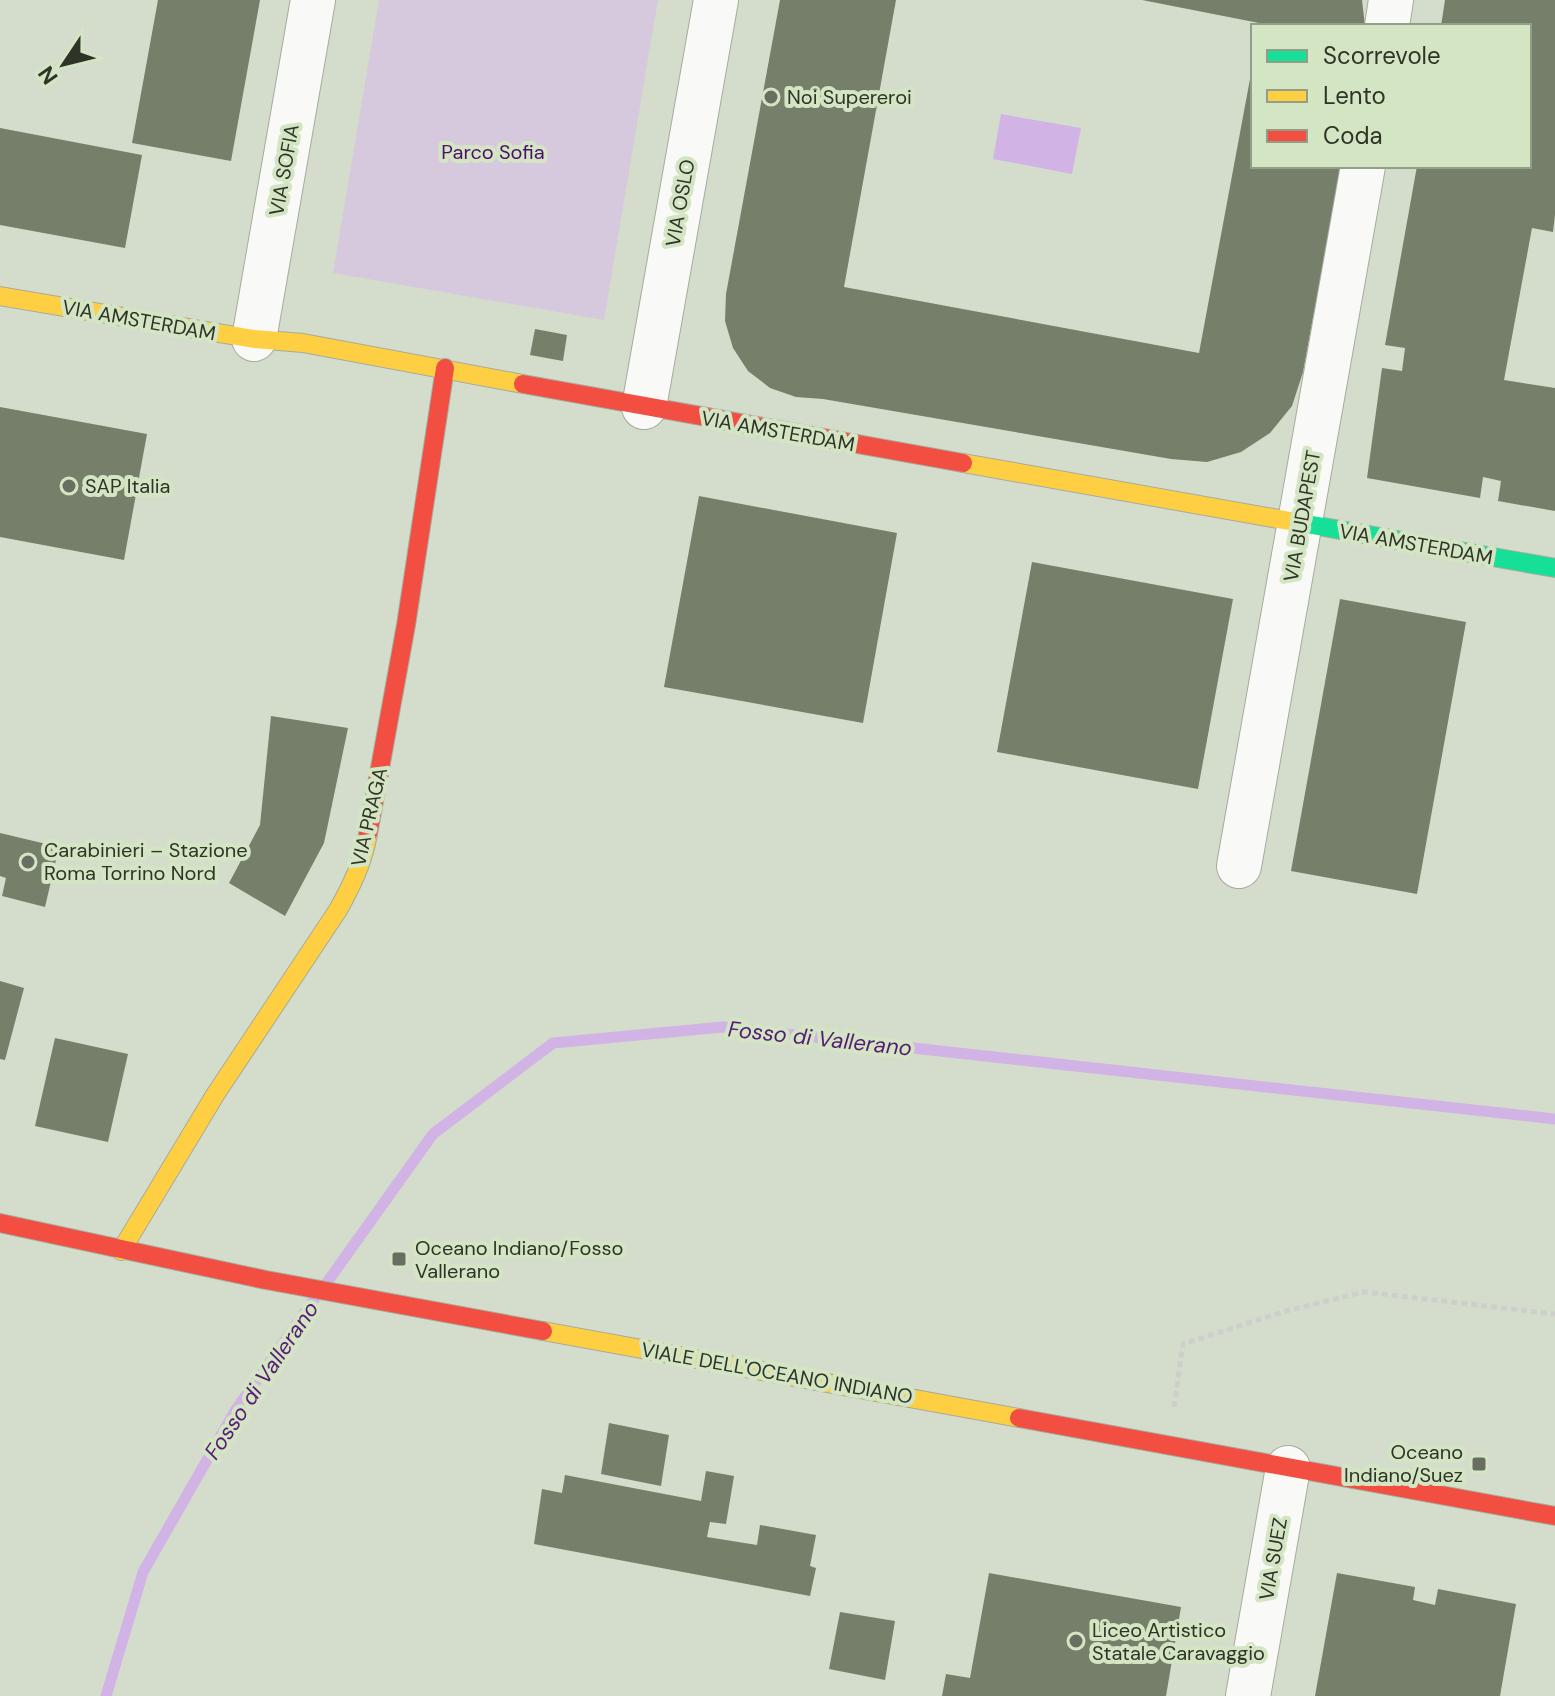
<svg xmlns="http://www.w3.org/2000/svg" width="1555" height="1696" font-family="'DM Sans',sans-serif">
<rect width="100%" height="100%" fill="#d4ddcb"/>
<path fill="#d6c9de" d="M379 0H658L604 320 333 273Z"/>
<path fill="#d1b4e5" d="M1001 114 1081 128 1072 174 993 159Z"/>
<g fill="none" stroke-linecap="round" stroke-linejoin="round">
<path stroke="#d1b4e5" stroke-width="11" d="M328 1281 433 1134 553 1043 723 1027 1555 1119
M106 1696 143 1572 235 1411 315 1298"/>
</g>
<path fill="#767f6a" d="M158 0H260L231 161 132 143Z
M780 0H896L844 287 1199 353 1253 63V166H1341L1303 372 1292 406 1270 433 1241 452 1207 462 1171 459 823 399 796 397 770 388 748 371 733 348 725 321 726 294Z
M1142 0H1362L1365 26H1258L1259 23Z
M1445 0H1555V215L1553 232 1532 228 1504 380 1555 388V511L1498 501 1501 481 1483 477 1480 498 1367 478 1382 368 1402 371 1405 348 1385 345 1417 166H1529V26H1441Z
M0 128 142 155 125 248 0 225Z
M535 329 567 335 563 361 530 355Z
M0 407 147 434 124 560 0 537Z
M699 496 897 533 863 723 664 687Z
M1032 562 1233 599 1198 789 997 752Z
M1340 599 1466 622 1417 894 1291 871Z
M271 716 348 728 324 843 285 916 229 883 260 825Z
M0 833 59 847 45 907 2 896 6 878 0 876Z
M0 981 24 988 5 1060 0 1059Z
M55 1038 128 1054 108 1142 35 1126Z
M609 1423 669 1435 661 1486 601 1474Z
M706 1471 734 1476 726 1524 710 1522 707 1537 757 1545 760 1525 816 1535 810 1566 816 1568 810 1596 534 1544 542 1489 562 1493 565 1475 701 1501Z
M989 1573 1181 1607 1166 1696H942L946 1674 970 1678Z
M1337 1573 1415 1587 1413 1600 1435 1605 1438 1589 1516 1604 1500 1696H1315Z
M840 1612 895 1621 885 1680 829 1669Z"/>
<g fill="none" stroke-linecap="round" stroke-linejoin="round">
<g stroke="#a5ac9e" stroke-width="46">
<path id="street" d="M1387 26 1391 0
M254 339 313 0
M644 407 716 0
M1239 866 1363 166
M1248 1696 1288 1468"/>
</g>
<g stroke="#a5ac9e" stroke-width="20">
<path id="fast" d="M1301 523 1555 568"/>
</g>
<g stroke="#a5ac9e" stroke-width="20">
<path id="slow" d="M0 296 254 339 303 343 523 384
M963 463 1301 523
M121 1251 215 1095 338 910C352 885 363 862 368 834
M543 1331 1019 1418"/>
</g>
<g stroke="#a5ac9e" stroke-width="20">
<path id="jam" d="M523 384 963 463
M368 834 406 625 445 368
M0 1223 266 1280 543 1331
M1019 1418 1555 1516"/>
</g>
<path stroke="#cdd0ca" stroke-width="5" stroke-dasharray="6 4" stroke-linecap="butt" d="M1174 1407 1183 1344 1286 1311 1364 1292 1555 1314"/>
<use href="#street" stroke="#f9faf7" stroke-width="44"/>
<use href="#fast" stroke="#16e098" stroke-width="18"/>
<use href="#slow" stroke="#ffcf43" stroke-width="18"/>
<use href="#jam" stroke="#f24e42" stroke-width="18"/>
</g>
<g fill="#686f60" stroke="#d4e5c3" stroke-width="3">
<circle cx="771" cy="97" r="8"/>
<circle cx="69" cy="486" r="8"/>
<circle cx="28" cy="862" r="8"/>
<rect x="391" y="1251" width="16" height="16" rx="4"/>
<rect x="1471" y="1456" width="16" height="16" rx="4"/>
<circle cx="1076" cy="1641" r="8"/>
</g>
<g text-anchor="middle" stroke-width="8" stroke-linejoin="round" paint-order="stroke">
<g font-size="20" fill="#2e3427" stroke="#d4e5c3" text-anchor="start">
<text x="787" y="104">Noi Supereroi</text>
<text x="85" y="493">SAP Italia</text>
<text x="44" y="857">Carabinieri – Stazione<tspan x="44" dy="23">Roma Torrino Nord</tspan></text>
<text x="415" y="1255">Oceano Indiano/Fosso<tspan x="415" dy="23">Vallerano</tspan></text>
<text x="1463" y="1459" text-anchor="end">Oceano<tspan x="1463" dy="23">Indiano/Suez</tspan></text>
<text x="1092" y="1637">Liceo Artistico<tspan x="1092" dy="23">Statale Caravaggio</tspan></text>
</g>
<g font-size="20" fill="#4b0f6a" stroke="#d4e5c3">
<text x="493" y="159">Parco Sofia</text>
</g>
<g font-size="20" fill="#2e3427" stroke="#d4e5c3">
<text transform="translate(284 170) rotate(-80)" y="7">VIA SOFIA</text>
<text transform="translate(680 203) rotate(-80)" y="7">VIA OSLO</text>
<text transform="translate(139 320) rotate(10)" y="7">VIA AMSTERDAM</text>
<text transform="translate(778 431) rotate(10)" y="7">VIA AMSTERDAM</text>
<text transform="translate(1302 516) rotate(-80)" y="7">VIA BUDAPEST</text>
<text transform="translate(1416 544) rotate(10)" y="7">VIA AMSTERDAM</text>
<text transform="translate(369 817) rotate(-77)" y="7">VIA PRAGA</text>
<text transform="translate(777 1373) rotate(10)" y="7">VIALE DELL'OCEANO INDIANO</text>
<text transform="translate(1273 1559) rotate(-80)" y="7">VIA SUEZ</text>
</g>
<g font-size="22" font-style="italic" fill="#551c75" stroke="#d4e5c3">
<text transform="translate(820 1038) rotate(6)" y="8">Fosso di Vallerano</text>
<text transform="translate(261 1380) rotate(-56)" y="8">Fosso di Vallerano</text>
</g>
</g>
<rect x="1251" y="24" width="280" height="144" fill="#d4e5c3" stroke="#929e85" stroke-width="2"/>
<rect x="1267" y="50" width="40" height="12" fill="#16e098" stroke="#929e85" stroke-width="2"/>
<text x="1323" y="64" font-size="24" fill="#2e3427">Scorrevole</text>
<rect x="1267" y="90" width="40" height="12" fill="#ffcf43" stroke="#929e85" stroke-width="2"/>
<text x="1323" y="104" font-size="24" fill="#2e3427">Lento</text>
<rect x="1267" y="130" width="40" height="12" fill="#f24e42" stroke="#929e85" stroke-width="2"/>
<text x="1323" y="144" font-size="24" fill="#2e3427">Coda</text>
<g transform="translate(64 64) rotate(235)" stroke="#d4e5c3" stroke-width="6" paint-order="stroke">
<path d="M0-6L14 30L0 20L-14 30Z" fill="#2e3427"/>
<text y="-12" font-size="22" font-weight="bold" text-anchor="middle" fill="#2e3427">N</text>
</g>
</svg>
